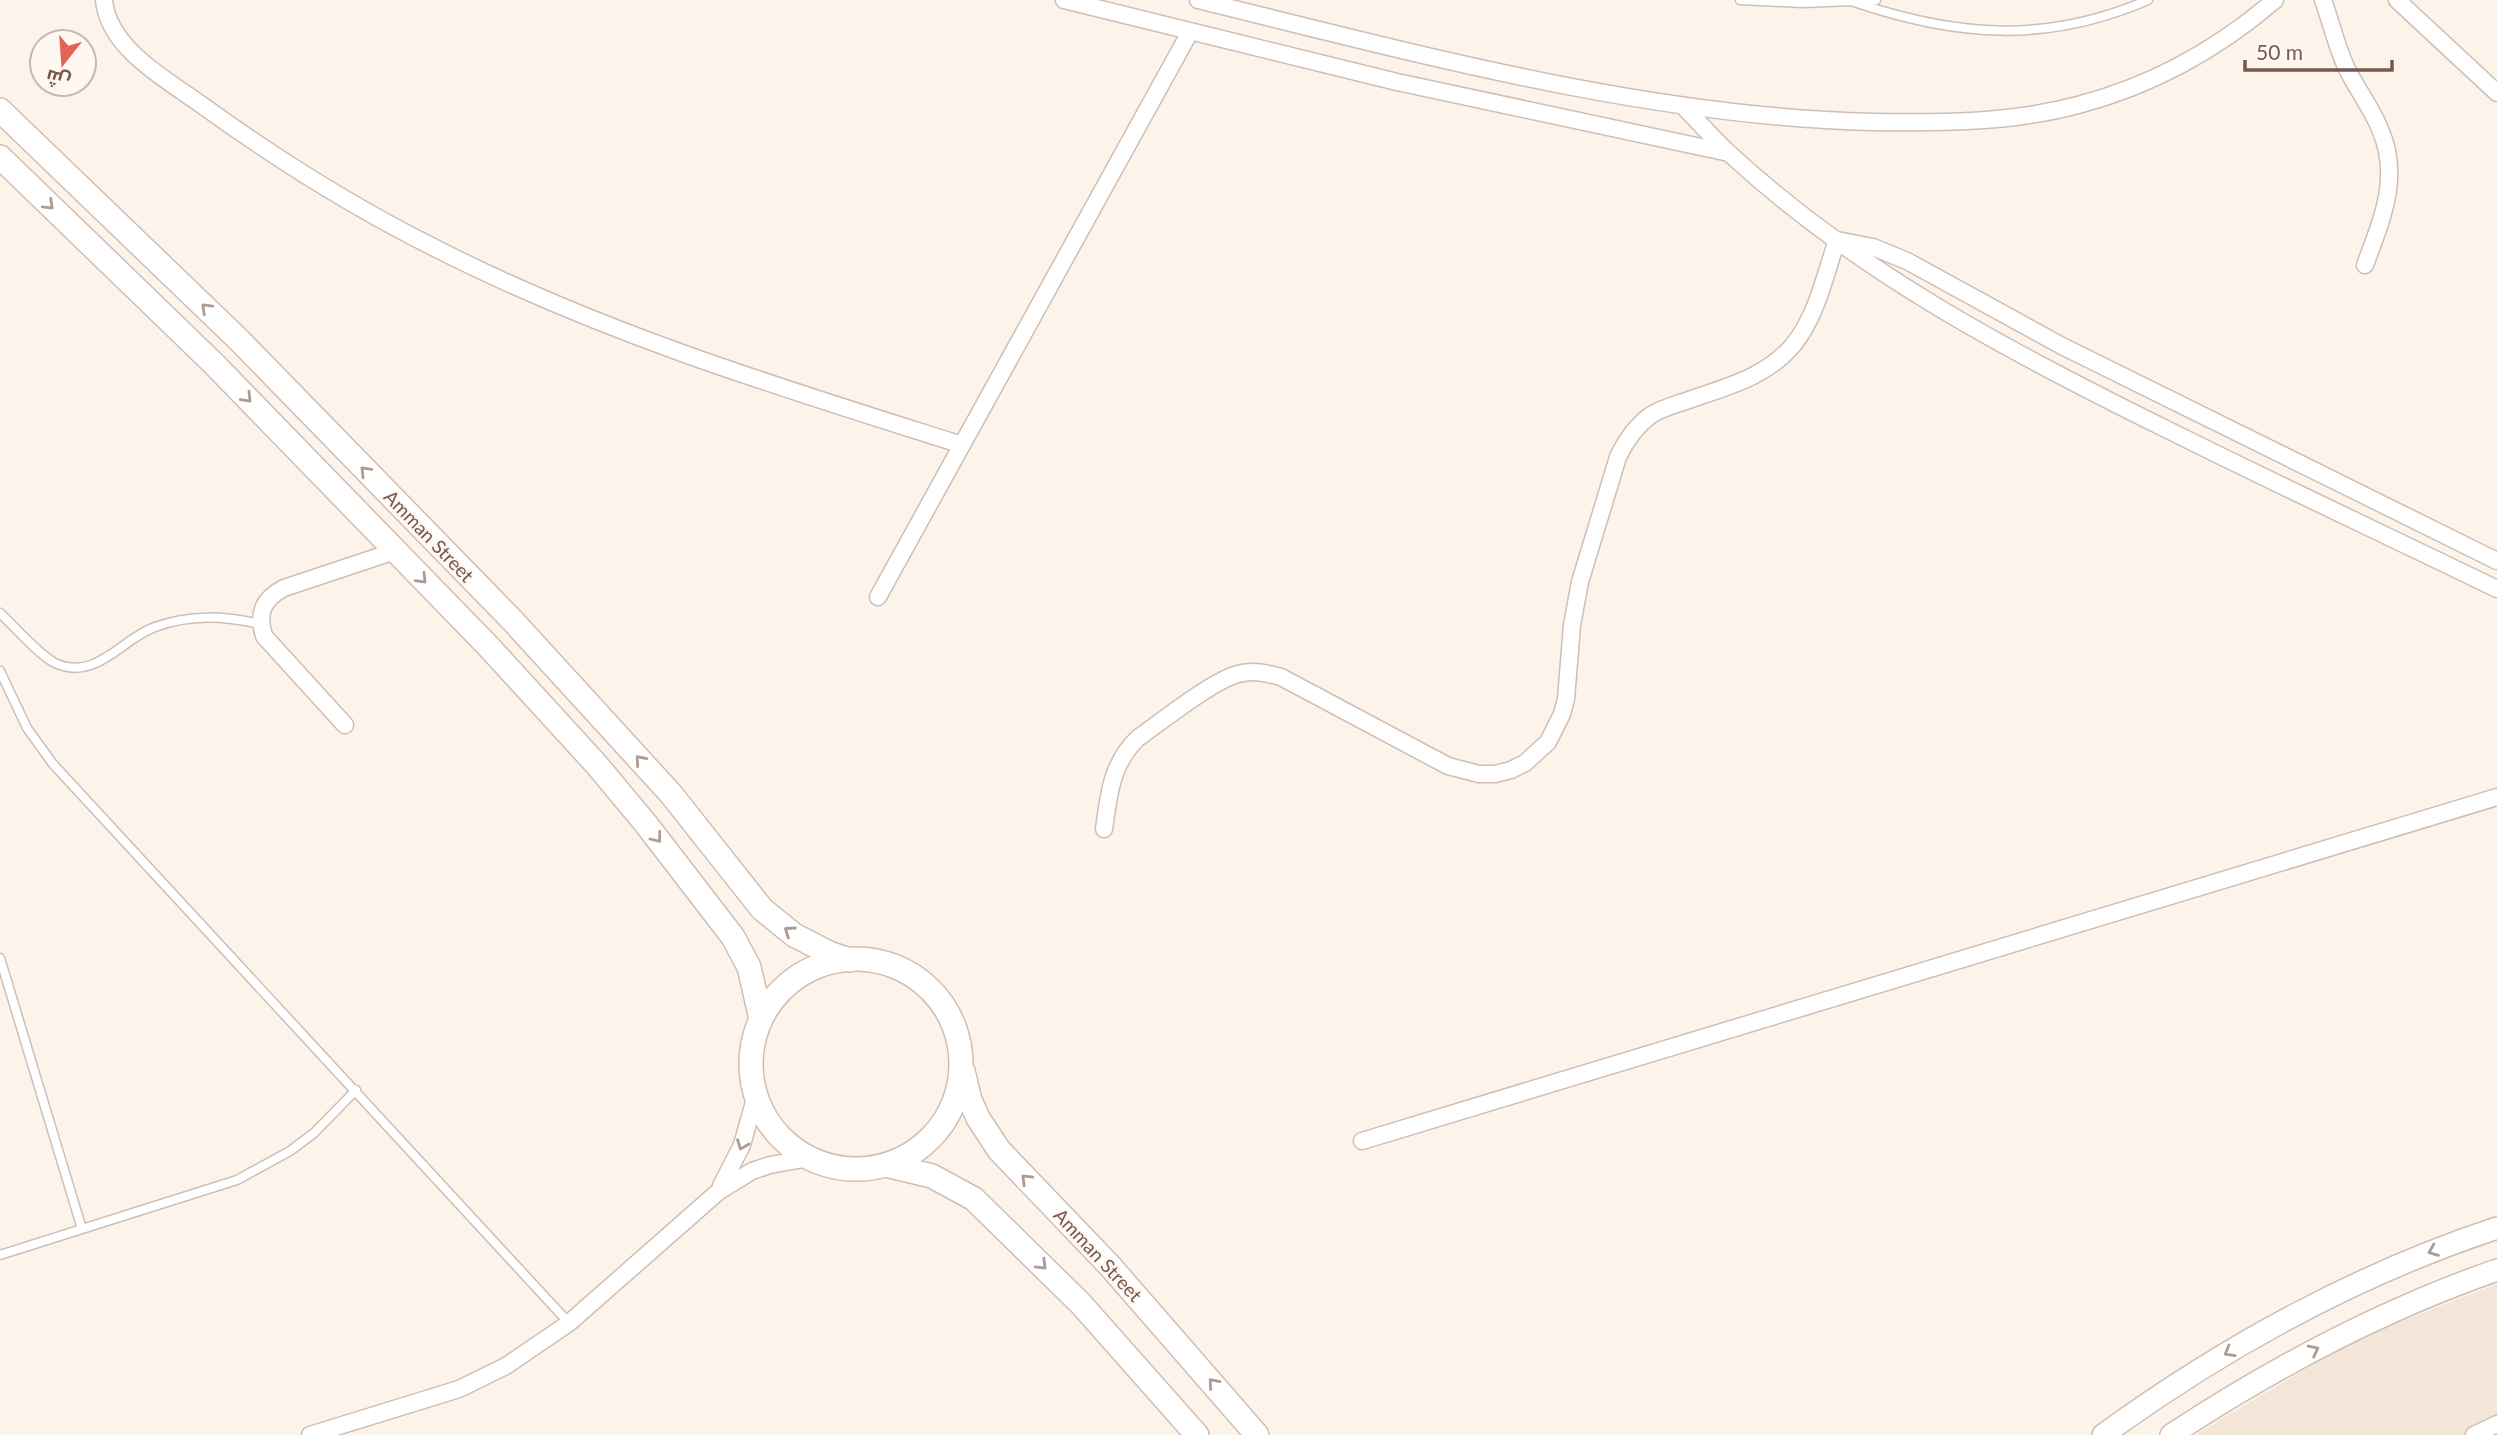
<svg xmlns="http://www.w3.org/2000/svg" width="2497" height="1435" font-family="Lato,Cairo,sans-serif">
<rect width="100%" height="100%" fill="#fcf4eb"/>
<path fill="#f4e5d9" d="M2497 1284V1435H2195L2356 1339Z"/>
<g fill="none" stroke-linecap="round" stroke-linejoin="round">
<g stroke="#d1bdb2" stroke-width="11">
<path id="service" d="M1740 0 1803 3 1876 0
M1854 2C1957 37 2046 44 2148 0
M0 613C14 626 40 656 55 663 96 682 121 639 155 627 191 614 224 616 260 624
M0 671 27 728 53 764 569 1323
M0 958 82 1229
M0 1255 237 1180 290 1151 314 1133 356 1090"/>
</g>
<g stroke="#d1bdb2" stroke-width="19">
<path id="minor" d="M104 0C108 49 169 81 206 108 281 162 358 210 441 251 607 335 785 389 962 445
M1064 0 1397 82 1729 153
M1198 0C1419 54 1643 116 1872 122 1941 123 2011 123 2078 105 2151 86 2218 49 2275 0
M2323 0C2331 22 2336 45 2346 67 2356 88 2371 107 2380 129 2401 177 2382 219 2365 265
M2397 0 2497 93
M1683 106C1699 122 1714 140 1731 155 1858 272 2010 352 2164 428 2274 483 2386 535 2497 589
M878 597 1190 32
M345 725 264 636C257 613 263 599 284 588L395 551
M1104 829C1109 794 1111 764 1138 738 1162 721 1212 681 1238 674 1253 670 1267 673 1281 677L1448 766 1479 774H1495L1511 770 1525 763 1548 742 1562 714 1566 699 1572 625 1580 582 1618 457C1626 440 1636 426 1651 415 1662 408 1674 405 1686 401 1725 387 1766 378 1794 344 1817 315 1825 275 1837 240L1873 247 1907 261 2062 346 2497 561
M1362 1141 2497 797
M721 1186 742 1145 756 1095
M310 1435 459 1389 506 1366 569 1323 718 1192 752 1171 770 1165 809 1158
M2474 1435 2497 1424"/>
</g>
<g stroke="#d1bdb2" stroke-width="24">
<path id="tertiary" d="M2103 1435C2223 1348 2355 1275 2497 1228
M2171 1435C2273 1368 2382 1310 2497 1270"/>
</g>
<g stroke="#d4bcb0" stroke-width="26">
<path id="secondary" d="M0 110 239 340 512 620 671 794 762 909 794 935 831 954 850 960
M0 157 214 364 489 647 596 764 646 824 733 937 749 967 761 1019
M751 1064a105 105 0 1 1 210 0a105 105 0 1 1-210 0Z
M963 1071 970 1100 978 1118 999 1150 1110 1266 1257 1435
M886 1165 932 1176 974 1199 1081 1304 1197 1435"/>
</g>
<use href="#service" stroke="#fff" stroke-width="8"/>
<use href="#minor" stroke="#fff" stroke-width="16"/>
<use href="#tertiary" stroke="#fff" stroke-width="21"/>
<use href="#secondary" stroke="#fff" stroke-width="23"/>
</g>
<defs><path id="oneway-chevron" d="M-2-3.5L2.5 0L-2 3.5" fill="none" stroke-width="1.6" stroke-linecap="round" stroke-linejoin="round" transform="scale(1.75)"/></defs>
<g stroke="#ad9b95">
<use href="#oneway-chevron" transform="translate(49 205) rotate(44)"/>
<use href="#oneway-chevron" transform="translate(206 308) rotate(-136)"/>
<use href="#oneway-chevron" transform="translate(247 398) rotate(46)"/>
<use href="#oneway-chevron" transform="translate(365 471) rotate(-134)"/>
<use href="#oneway-chevron" transform="translate(422 579) rotate(46)"/>
<use href="#oneway-chevron" transform="translate(640 760) rotate(-131)"/>
<use href="#oneway-chevron" transform="translate(657 838) rotate(52)"/>
<use href="#oneway-chevron" transform="translate(789 931) rotate(-145)"/>
<use href="#oneway-chevron" transform="translate(742 1145) rotate(111)"/>
<use href="#oneway-chevron" transform="translate(1026 1179) rotate(-135)"/>
<use href="#oneway-chevron" transform="translate(2433 1251) rotate(158)"/>
<use href="#oneway-chevron" transform="translate(1042 1265) rotate(45)"/>
<use href="#oneway-chevron" transform="translate(2314 1350) rotate(-27)"/>
<use href="#oneway-chevron" transform="translate(2229 1352) rotate(150)"/>
<use href="#oneway-chevron" transform="translate(1213 1383) rotate(-131)"/>
</g>
<g text-anchor="middle" stroke-width="5" stroke-linejoin="round" paint-order="stroke">
<g font-size="19" fill="#77584e" stroke="#fff8f1">
<text transform="translate(429 536) rotate(46)" y="7">Amman Street</text>
<text transform="translate(1098 1255) rotate(47)" y="7">Amman Street</text>
</g>
</g>
<g transform="translate(63 63) rotate(197)"><circle r="33" fill="#fff8f1" stroke="#c9b8b0" stroke-width="2"/>
<path d="M0-5L12 26L0 18L-12 26Z" fill="#e26454"/>
<text y="-10" font-size="19" font-weight="bold" text-anchor="middle" fill="#77584e">ش</text>
</g>
<path d="M2245 60v10h147v-10" fill="none" stroke="#77584e" stroke-width="3.5"/>
<text x="2256" y="60" font-size="21" fill="#77584e" stroke="#fff8f1" stroke-width="5" paint-order="stroke">50 m</text>
</svg>
